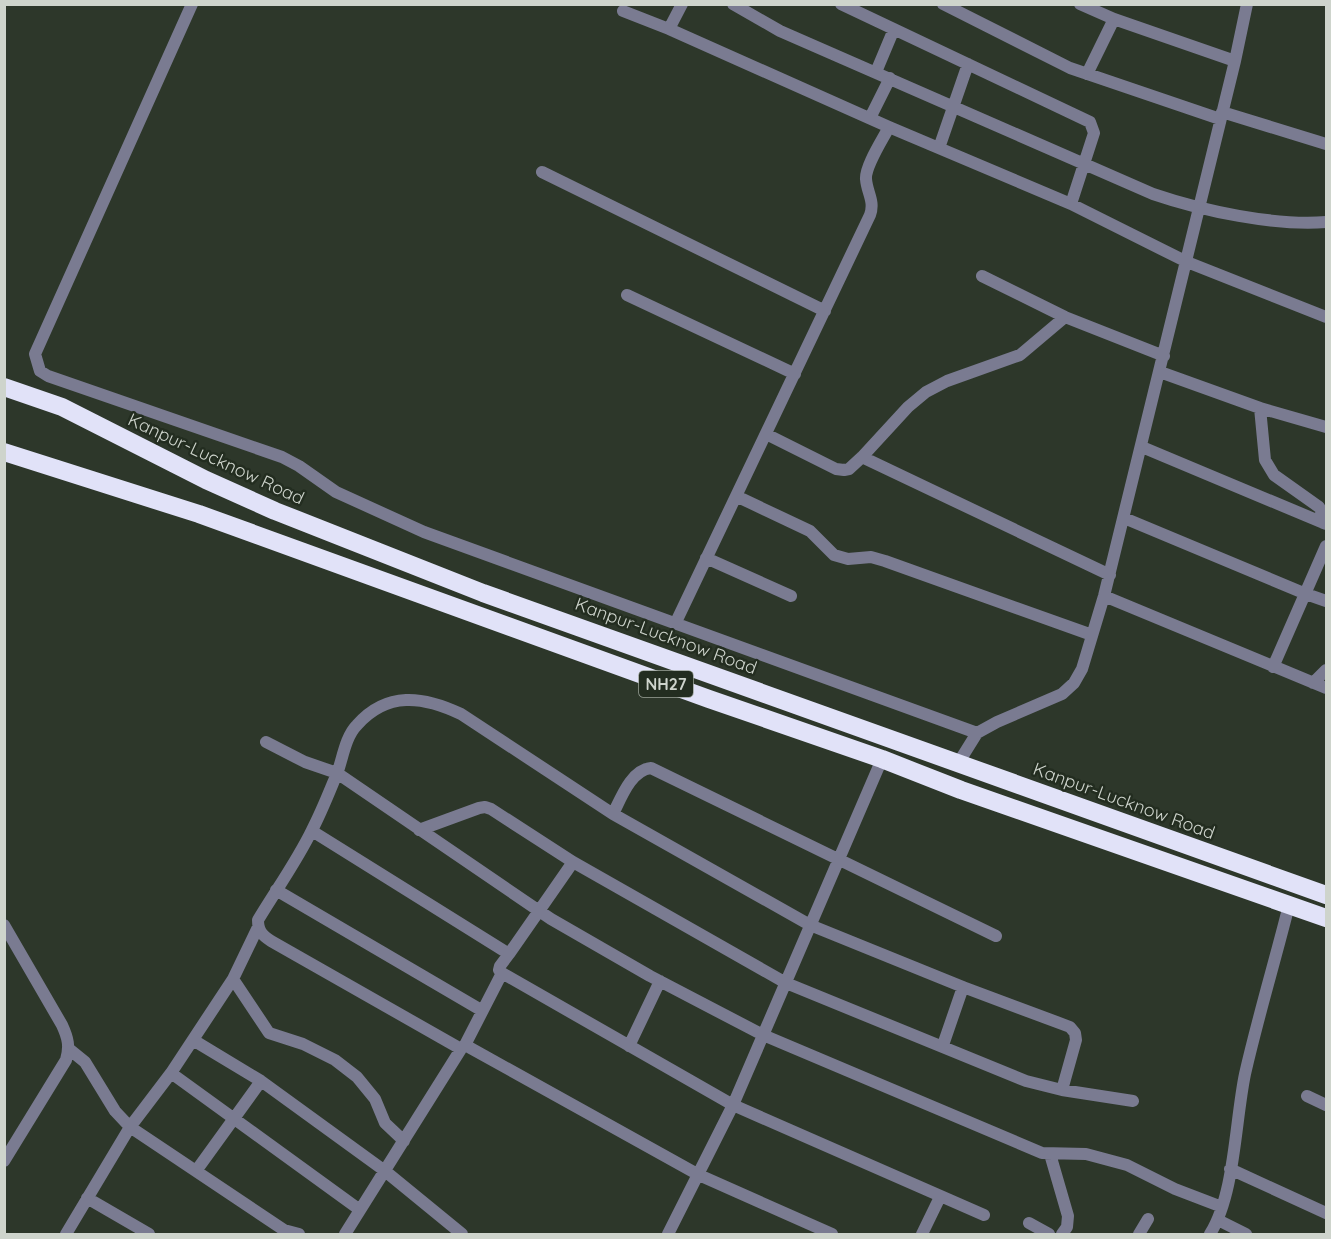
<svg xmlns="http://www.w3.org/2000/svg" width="1331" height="1239" font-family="Quicksand,sans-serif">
<rect width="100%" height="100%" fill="#2d372a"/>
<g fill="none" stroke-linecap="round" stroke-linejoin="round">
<path stroke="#7a7b91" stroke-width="12" d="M192 4 35 354 40 371 48 376 282 457 299 466 336 492 424 532 977 733
M733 4 780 31 1153 194C1203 211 1274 226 1326 222
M841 4 1090 122 1094 133 1071 204
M943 4 1070 68 1220 119
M1080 4 1114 19 1235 61
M623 11 669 29 889 127 1071 204 1187 262 1326 317
M669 29 682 4
M876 72 894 29
M1087 74 1114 19
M1222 112 1326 144
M870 118 890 78
M939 148 968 64
M542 172 825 311
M982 276 1065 317 1164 356
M627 295 795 374
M1160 372 1260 408 1326 427
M1260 408 1265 460 1274 475 1319 507 1324 516 1323 523
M766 434 836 469 844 470 849 469 862 457 908 407 926 392 947 381 1020 355 1065 317
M1142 447 1326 524
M862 457 1110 575
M736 496 810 531 834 555 848 559 871 557 885 561 1092 635
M1124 518 1306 594 1326 601
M706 558 791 596
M1104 596 1326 688
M676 622 870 215C875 201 867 193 866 179 865 166 883 139 889 127
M1273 667 1326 546
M1313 683 1326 670
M266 742 305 762 337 773 551 919 650 976 763 1035 1042 1153 1086 1154 1127 1165 1175 1189 1222 1207
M959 762 977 733 997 722 1062 694 1074 683 1082 669 1104 596 1235 61 1247 4
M613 814C621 798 631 770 651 768L996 936
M419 830 479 808 485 807 491 809 573 862 786 983 1026 1081 1062 1090 1133 1101
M312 831 509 954 573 862
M276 890 481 1010
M4 925 62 1025C68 1038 70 1046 66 1060L4 1161
M509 954 500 966 499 970 502 973 733 1105 984 1215
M502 973 465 1045 699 1175 832 1234
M233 979 258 927
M193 1040 261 1081 385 1171 462 1234
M465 1045 461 1049 271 941C262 935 258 931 258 920 276 890 297 861 312 830 322 811 330 790 338 771 343 756 346 736 357 725 387 691 423 696 461 714L613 814 810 925 963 987 1070 1027 1075 1033 1076 1040 1062 1090
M943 1045 963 987
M629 1046 660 981
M69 1049 85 1062 115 1111 130 1127 284 1230 299 1234
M171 1073 360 1210
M1307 1096 1326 1105
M1050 1154 1068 1216 1067 1227 1062 1234
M1230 1169 1326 1213
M196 1171 261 1081
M87 1198 149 1234
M1218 1220 1246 1234
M1029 1223 1049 1234
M66 1234 130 1127 171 1073 233 979 269 1033 303 1044 335 1060 357 1077 375 1099 385 1123 404 1141
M345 1234 461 1049
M668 1234 733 1105 882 759
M922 1234 940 1197
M1139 1234 1148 1219
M1210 1234C1235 1194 1235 1122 1245 1074 1258 1017 1275 961 1289 905"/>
<path stroke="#e1e2f8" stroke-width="18" d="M4 387 62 407 206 480 275 511 483 593 1326 895
M4 452 199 514 709 699 882 759 961 790 1326 918"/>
</g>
<g text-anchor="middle" stroke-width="5" stroke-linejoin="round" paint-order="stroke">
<rect fill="#232d20" stroke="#9ba298" stroke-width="1.5" x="639" y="671" width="54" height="26" rx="4.5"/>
<g font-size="16" font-weight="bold" fill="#ced4cc">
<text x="666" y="690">NH27</text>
</g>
<g font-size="18" fill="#ced4cc" stroke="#232d20">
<text transform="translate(216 459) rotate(25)" y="6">Kanpur-Lucknow Road</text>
<text transform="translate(666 636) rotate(20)" y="6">Kanpur-Lucknow Road</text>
<text transform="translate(1124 801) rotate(20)" y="6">Kanpur-Lucknow Road</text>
</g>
</g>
<rect width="1331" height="1239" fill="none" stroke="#ced4cc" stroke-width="12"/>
</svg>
